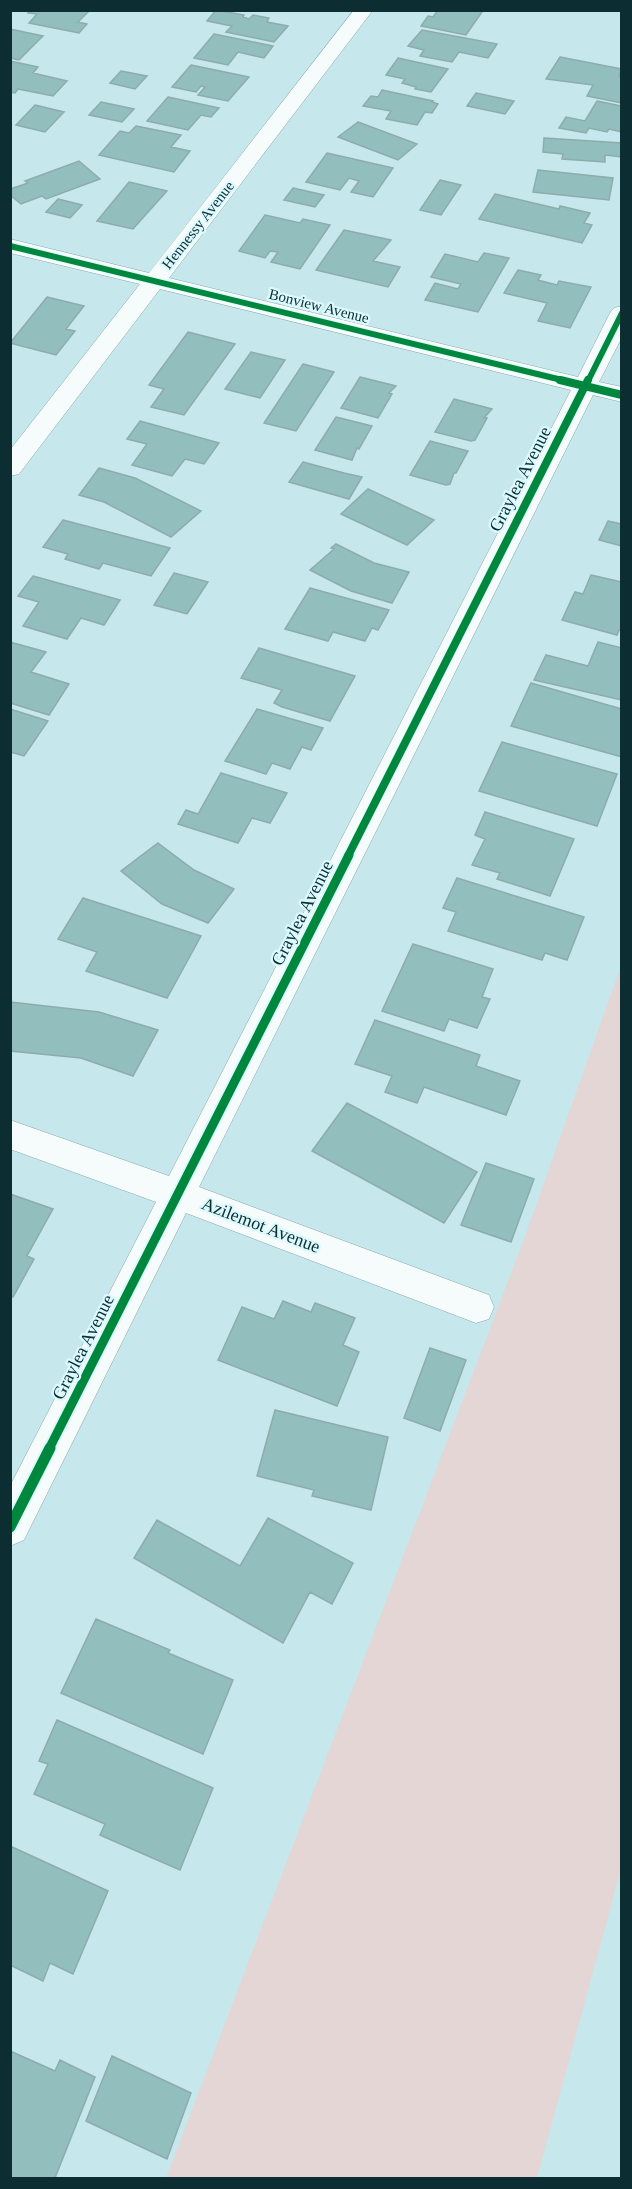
<svg xmlns="http://www.w3.org/2000/svg" width="632" height="2189" font-family="'Times New Roman',serif">
<rect width="100%" height="100%" fill="#c6e7ec"/>
<path fill="#e3d6d5" d="M621 966V1869L537 2178H166L523 1242Z"/>
<path fill="#93bebe" stroke="#8dacac" stroke-width="1.5" d="M30 10H90L78 22 87 24 79 33 29 23 37 14 28 13Z
M216 10 244 15 243 17 249 19 253 15 269 18 267 22 288 26 274 42 226 32 232 26 207 21Z
M438 10H474L482 12 466 35 421 26 428 16 433 17Z
M10 29 43 36 19 60 10 58Z
M422 30 497 44 488 58 459 52 452 62 420 56 424 50 408 46Z
M214 34 273 46 264 58 238 52 228 65 194 58Z
M560 57 622 69 619 76 622 77V103L587 96 593 85 546 79Z
M398 58 448 69 431 92 415 89 416 87 402 83 405 79 386 75Z
M10 61 38 67 33 73 67 81 53 96 18 89 15 93 10 92Z
M191 65 249 77 228 101 198 95 205 87 201 86 196 92 172 87Z
M121 71 147 76 135 89 110 83Z
M382 90 433 101 432 102 438 104 432 113 425 112 417 125 386 119 391 111 363 106 371 96 378 97Z
M476 93 514 101 505 114 467 106Z
M168 97 219 108 211 117 201 115 188 130 147 121Z
M597 101 622 106V132L609 129 607 132 589 128 586 133 559 128 566 117 585 121Z
M101 102 134 109 122 122 89 115Z
M35 105 64 112 45 132 16 125Z
M358 122 417 144 398 160 338 137Z
M136 126 181 135 171 147 190 151 174 172 99 155 120 131 129 133Z
M544 138 622 143V157L605 155V162L562 159 563 154 543 152Z
M327 153 393 168 373 197 351 192 359 181 349 178 340 190 306 182Z
M79 161 100 179 46 199 42 196 21 204 10 195V189L28 183 25 181Z
M538 170 613 178 609 200 533 192Z
M440 180 461 185 441 215 420 210Z
M129 182 167 191 133 229 97 221Z
M293 188 324 195 315 207 284 200Z
M495 194 559 209 560 206 590 213 584 223 592 225 582 243 479 219Z
M58 199 82 205 70 218 46 212Z
M265 215 300 223 303 219 330 225 300 269 271 262 278 252 270 251 265 258 239 251Z
M344 230 391 240 373 261 400 267 388 287 316 270Z
M484 253 509 258 478 312 425 300 435 283 458 289 461 284 431 277 445 254 478 262Z
M518 270 541 275 538 280 557 285 559 281 591 287 570 328 538 321 547 303 504 293Z
M47 297 84 306 66 329 75 331 56 355 10 343Z
M188 332 235 344 184 415 151 407 164 389 149 385Z
M251 352 285 360 260 398 225 389Z
M303 364 334 372 296 431 264 423Z
M360 377 396 386 389 393 392 394 378 418 341 408Z
M454 399 492 409 484 418H487L475 440 471 441 435 432Z
M336 417 372 426 359 449 357 448 352 460 315 450Z
M140 421 219 443 204 464 185 459 172 476 132 465 147 444 127 439Z
M430 441 468 451 456 473H454L450 484 446 485 410 475Z
M303 462 344 473 362 477 349 499 289 482Z
M99 468 135 478 201 511 171 537 104 502 79 495Z
M368 489 434 520 407 545 341 514Z
M63 520 170 548 151 576 103 563 99 569 65 559 68 554 43 547Z
M608 521 622 524V546L599 540Z
M336 544 374 563 409 572 392 603 351 591 310 570 334 549 331 548Z
M174 573 208 582 187 614 154 605Z
M591 575 622 582V630H619L617 635 562 620 575 592 583 594Z
M33 576 120 600 104 625 81 618 67 639 23 626 39 602 18 596Z
M310 588 389 610 378 630 372 628 365 641 333 632 328 641 285 629Z
M10 642 46 652 31 672 69 684 49 715 10 703Z
M598 642 622 648V700L534 680 546 655 588 666Z
M259 648 355 676 330 721 282 707 274 703 282 690 241 678Z
M531 683 622 709V757L511 726Z
M10 709 48 721 24 756 10 752Z
M257 709 323 728 311 750 302 747 290 769 272 763 266 774 225 761Z
M502 742 617 774 597 826 479 791Z
M221 773 287 793 270 823 252 818 238 843 178 824 186 810 198 814Z
M485 812 574 839 550 896 497 879 500 873 472 865 485 839 475 835Z
M158 843 194 870 234 889 208 923 162 904 121 871Z
M457 878 584 917 567 960 545 953 542 960 448 931 456 912 443 908Z
M83 898 201 936 167 998 86 971 97 952 58 939Z
M413 944 493 969 482 997 490 999 477 1028 449 1019 444 1031 382 1011Z
M10 1002 99 1012 158 1030 133 1076 81 1058 10 1051Z
M375 1020 480 1055 476 1066 520 1081 506 1115 424 1087 417 1103 385 1092 392 1076 355 1064Z
M347 1103 477 1172 444 1223 312 1151Z
M486 1163 534 1179 511 1242 461 1225Z
M10 1194 53 1209 27 1256 34 1259 13 1297 10 1296Z
M283 1301 311 1312 315 1303 355 1318 343 1345 359 1352 337 1406 218 1360 242 1307 274 1319Z
M430 1348 466 1360 440 1431 404 1418Z
M275 1410 388 1437 371 1510 312 1496 314 1490 257 1476Z
M268 1518 353 1563 332 1604 310 1592 283 1643 134 1558 157 1520 240 1566Z
M96 1619 170 1650 168 1653 233 1680 203 1754 61 1693Z
M57 1720 213 1788 180 1870 100 1835 105 1824 34 1794 48 1764 39 1761Z
M10 1846 108 1891 73 1974 50 1963 43 1981 10 1965Z
M10 2051 55 2071 60 2060 95 2077 55 2178H10Z
M112 2056 191 2093 167 2159 86 2121Z"/>
<g fill="none" stroke-linecap="round" stroke-linejoin="round">
<g stroke="#8aa8ac" stroke-width="1">
<path id="street" d="M354 10H373L169 278 578 377 610 313 614 308 622 306V337L599 382 622 387V402L593 395 199 1187 489 1295 494 1307 489 1319 476 1323 186 1213 24 1540 10 1546V1486L156 1202 10 1149V1120L169 1176 571 390 160 289 19 474 10 476V450L140 284 10 253V239L149 273Z"/>
</g>
<use href="#street" fill="#f6fbfc" fill-rule="evenodd"/>
<g stroke="#dcfafe" stroke-width="8">
<path id="cycleway-far3" d="M10 246 566 381
M588 381 622 313"/>
</g>
<g stroke="#dcfafe" stroke-width="10">
<path id="cycleway-far2" d="M560 380 622 395
M348 856 588 380"/>
</g>
<g stroke="#dcfafe" stroke-width="13">
<path id="cycleway-far1" d="M49 1449 349 855"/>
</g>
<g stroke="#dcfafe" stroke-width="15">
<path id="cycleway" d="M10 1527 50 1448"/>
</g>
<use href="#cycleway-far3" stroke="#00873e" stroke-width="6"/>
<use href="#cycleway-far2" stroke="#00873e" stroke-width="8"/>
<use href="#cycleway-far1" stroke="#00873e" stroke-width="9"/>
<use href="#cycleway" stroke="#00873e" stroke-width="11"/>
</g>
<g text-anchor="middle" stroke-width="4.5" stroke-linejoin="round" paint-order="stroke">
<g font-size="15" fill="#0c2e33" stroke="#dcfafe">
<text transform="translate(198 225) rotate(-52)" y="5">Hennessy Avenue</text>
<text transform="translate(319 306) rotate(14)" y="5">Bonview Avenue</text>
</g>
<g font-size="18" fill="#0c2e33" stroke="#dcfafe">
<text transform="translate(520 479) rotate(-63)" y="6">Graylea Avenue</text>
<text transform="translate(302 913) rotate(-63)" y="6">Graylea Avenue</text>
<text transform="translate(261 1225) rotate(21)" y="6">Azilemot Avenue</text>
<text transform="translate(83 1347) rotate(-63)" y="6">Graylea Avenue</text>
</g>
</g>
<rect width="632" height="2189" fill="none" stroke="#0c2e33" stroke-width="24"/>
</svg>
